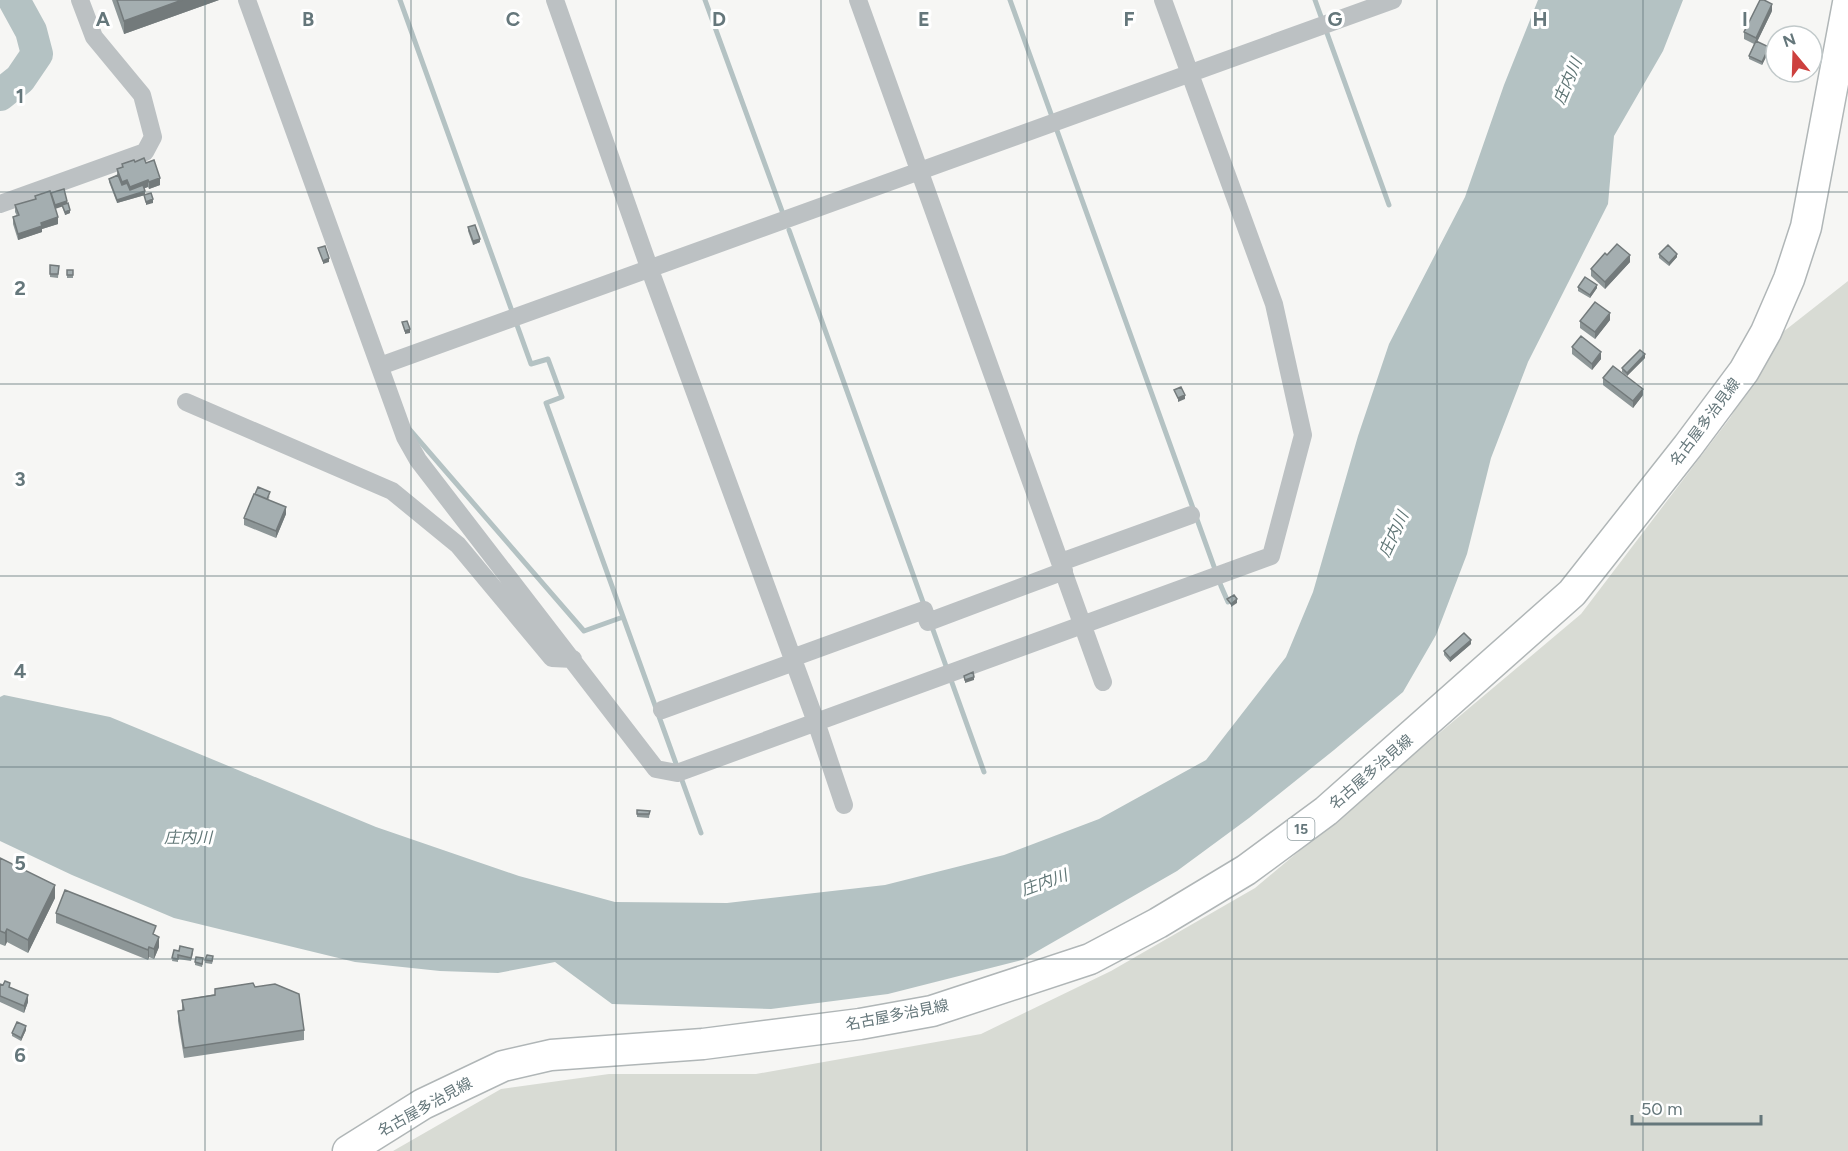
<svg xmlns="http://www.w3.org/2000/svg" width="1848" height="1151" font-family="Figtree,'Noto Sans JP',sans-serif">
<rect width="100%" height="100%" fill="#f6f6f4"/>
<path fill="#d8dbd4" d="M1848 281V1151H393L501 1089 609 1074H756L981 1034 1111 971 1255 888 1581 614 1730 418 1783 332Z"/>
<path fill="#b4c2c3" d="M1538 0H1683L1663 51 1614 136 1608 204 1528 362 1491 458 1467 554 1436 635 1403 692 1334 750 1249 818 1177 871 1022 960 888 994 771 1009 612 1004 555 962 498 973 440 971 355 962 174 918 72 875 0 841V697L4 695 110 717 376 827 519 876 615 902 727 903 885 885 1004 855 1099 819 1206 760 1286 657 1313 592 1358 436 1389 344 1465 197 1504 85Z"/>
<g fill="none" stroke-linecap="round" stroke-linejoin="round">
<path stroke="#b4c2c3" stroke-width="5" d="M400 0 531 364 548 359 562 397 546 403 701 833
M705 0 782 211
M1010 0 1221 586 1228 602
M1315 0 1389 205
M789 230 923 602
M410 430 584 631 623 617
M932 627 984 772"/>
<path stroke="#b4c2c3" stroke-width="32" d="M0 95 20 79 37 54 31 31 14 0"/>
<g stroke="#b0b6b7" stroke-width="33">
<path id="primary" d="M348 1151 423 1104 503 1066 551 1055 703 1044 860 1024 932 1011 1090 959 1158 923 1246 870 1326 811 1572 593 1688 446 1744 371 1766 332 1789 279 1806 227 1848 3"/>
</g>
<path stroke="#bcc1c3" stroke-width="18" d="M247 0 405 437 418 460 656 769 677 773 1271 556 1303 435 1274 304 1163 0
M555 0 650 270 816 722 844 805
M858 0 1103 682
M0 204 145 152 153 137 142 95 94 37 80 0
M380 366 1393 0
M186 402 392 491 458 545 552 658 573 659
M1061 562 1191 515
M792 658 924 610 928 622 1064 571
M662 710 794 662"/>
<use href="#primary" stroke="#fff" stroke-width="30"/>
</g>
<path fill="#8d9697" d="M112 0H219L124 34Z
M1772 11 1757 42 1769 51 1762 65 1749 59V56L1754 44 1744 39V32Z
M135 162 146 163 160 185 149 189 148 187 144 188 145 195 117 203 109 182V179L117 175V169L122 167V164Z
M51 194 67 203 70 213 65 215 62 206 55 208 58 224 42 229V232L18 240 13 224V217L17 216 15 212V205L35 199V196Z
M468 227 480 242 473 245 468 231Z
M1659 254 1677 257 1669 266 1659 258Z
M1607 255 1630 262 1605 289 1591 276V269Z
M50 265 59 266 58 278 50 277Z
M67 270H73V278H67Z
M1578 287 1597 288 1590 298 1578 291Z
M1610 320 1595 339 1580 328V321Z
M1572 347 1601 359 1592 370 1572 354Z
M1645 358 1627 376 1622 372V368Z
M1603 378 1643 395 1633 408 1603 385Z
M270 496 268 500 286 514 276 538 244 525V518Z
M1471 644 1450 662 1444 655V651Z
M637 810 650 811 649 818 637 817Z
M0 858 55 898 28 953 7 942 5 946 0 944Z
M56 913 156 936 159 947 154 959 149 957 148 960 56 923Z
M174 950 193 953 191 961 178 959V962L172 961Z
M205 960H213L212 964 205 963Z
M195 962H203L202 967 195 965Z
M0 984 10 987 28 1002 24 1013 0 1002Z
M255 987 304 1030V1040L184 1058 178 1021V1011H182V1000Z
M26 1030 21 1041 12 1036V1033Z"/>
<path fill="#737a7b" d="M182 0H219L124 34V21Z
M1772 4V11L1756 44V38Z
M1769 47V51L1762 65V62Z
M160 178V185L149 189V182Z
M127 180V187L122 188V182Z
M148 180V187L130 194V187Z
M145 191V195L117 203V200Z
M153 199V203L146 205V202Z
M67 201V205L55 209V205Z
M70 210V213L65 215V212Z
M58 217V224L42 229V232L18 240V234L41 223Z
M480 239V242L473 245V241Z
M1677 254V257L1669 266V263Z
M1630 255V262L1605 289V282Z
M329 258V262L323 264V261Z
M1597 285V288L1590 298V295Z
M1610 313V320L1595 339V332Z
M410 329V333L405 334V331Z
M1601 352V359L1592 370V364Z
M1645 354V358L1627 376V373Z
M1643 389V395L1633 408V401Z
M1185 395V399L1178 402V398Z
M286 507V514L276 538V531Z
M1237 599V603L1231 607V604Z
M1471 640V644L1450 662V658Z
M974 677V680L965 683V680Z
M55 885V898L28 953V940Z
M7 929V942L5 946V933Z
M159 937V947L154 959V949Z
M149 947V957L148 960V950Z
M28 995V1002L24 1013V1006Z
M26 1026V1030L21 1041V1038Z"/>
<path fill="#a4aeb0" stroke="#737a7b" stroke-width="1.5" d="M117 0H182L124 21Z
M1760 0H1764L1772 4 1756 38 1744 32Z
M1756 41 1769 47 1762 62 1749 56Z
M144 158 146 163 154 160 160 178 149 182 148 180 130 187 127 180 122 182 117 169 123 167 122 164 134 160 135 162Z
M118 175 122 185 127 183 130 190 143 185 145 191 117 200 109 179Z
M64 189 67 201 55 205 51 193Z
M50 191 58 217 41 223 42 226 18 234 13 217 19 215 15 205 36 199 35 196Z
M151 193 153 199 146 202 144 195Z
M68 203 70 210 65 212 62 205Z
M475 225 480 239 473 241 468 227Z
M1617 244 1630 255 1605 282 1591 269 1605 253 1607 255Z
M1668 245 1677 254 1669 263 1659 254Z
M325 246 329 258 323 261 318 248Z
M50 265 59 266 58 274H50Z
M67 270H73V275H67Z
M1585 277 1597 285 1590 295 1578 287Z
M1595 302 1610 313 1595 332 1580 321Z
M407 321 410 329 405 331 402 322Z
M1581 336 1601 352 1592 364 1572 347Z
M1640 350 1645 354 1627 373 1622 368Z
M1613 366 1643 389 1633 401 1603 378Z
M1181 387 1185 395 1178 398 1174 390Z
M258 487 270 492 267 499 255 494Z
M254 494 286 507 276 531 244 518Z
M1234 595 1237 599 1231 604 1227 599Z
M1464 633 1471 640 1450 658 1444 651Z
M973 672 974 677 965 680 964 676Z
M637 810 650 811 649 814H637Z
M0 858 55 885 28 940 7 929 5 933 0 931Z
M65 890 156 926 153 934 159 937 154 949 149 947 148 950 56 913Z
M180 946 193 949 191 958 178 955V959L172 958 174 950 179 951Z
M207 955 213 956 212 961 205 960Z
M196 957 203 958 202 964 195 962Z
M5 981 10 983 9 987 28 995 24 1006 0 996V984L3 985Z
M253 983 255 987 275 984 299 994 304 1030 184 1048 178 1011 184 1010 182 1000 215 995V989Z
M17 1022 26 1026 21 1038 12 1033Z"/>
<path fill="none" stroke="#65777b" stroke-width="1.5" stroke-opacity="0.55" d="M205 0V1151M411 0V1151M616 0V1151M821 0V1151M1027 0V1151M1232 0V1151M1437 0V1151M1643 0V1151M0 192H1848M0 384H1848M0 576H1848M0 767H1848M0 959H1848"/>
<g text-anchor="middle" stroke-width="6" stroke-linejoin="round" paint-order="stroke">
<rect fill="#fff" stroke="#93a0a3" stroke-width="1.5" x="1287.5" y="818" width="27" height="22" rx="4.5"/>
<g font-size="14" font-weight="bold" fill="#65777b">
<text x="1301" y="834">15</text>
</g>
<g font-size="15" fill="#65777b" stroke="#fff">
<text transform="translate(1705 422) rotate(-53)" y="5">名古屋多治見線</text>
<text transform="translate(1371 772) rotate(-41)" y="5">名古屋多治見線</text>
<text transform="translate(897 1015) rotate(-11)" y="5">名古屋多治見線</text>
<text transform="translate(425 1107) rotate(-29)" y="5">名古屋多治見線</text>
</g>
<g font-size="16" font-style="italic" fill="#607676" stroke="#fff">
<text transform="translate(1567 81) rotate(-67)" y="6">庄内川</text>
<text transform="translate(1393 534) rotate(-65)" y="6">庄内川</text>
<text x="188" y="843">庄内川</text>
<text transform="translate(1044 882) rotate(-20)" y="6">庄内川</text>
</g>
</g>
<g font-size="20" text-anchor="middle" font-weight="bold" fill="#65777b" stroke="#fff" stroke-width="6" stroke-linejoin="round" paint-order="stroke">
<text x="103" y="26">A</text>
<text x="308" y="26">B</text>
<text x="513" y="26">C</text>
<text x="719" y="26">D</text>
<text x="924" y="26">E</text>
<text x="1129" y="26">F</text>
<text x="1335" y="26">G</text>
<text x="1540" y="26">H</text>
<text x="1745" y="26">I</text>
<text x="20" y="103">1</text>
<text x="20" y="295">2</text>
<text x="20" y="486">3</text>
<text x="20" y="678">4</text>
<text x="20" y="870">5</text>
<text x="20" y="1062">6</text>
</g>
<g transform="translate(1794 54) rotate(341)"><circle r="28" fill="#ffffff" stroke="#c1c9ca" stroke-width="1.5"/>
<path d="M0-4.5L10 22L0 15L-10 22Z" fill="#cd403e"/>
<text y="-9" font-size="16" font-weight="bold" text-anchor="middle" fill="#65777b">N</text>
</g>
<path d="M1632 1115v9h129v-9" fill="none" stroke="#65777b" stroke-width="3"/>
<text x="1641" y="1115" font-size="18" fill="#65777b" stroke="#ffffff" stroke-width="4.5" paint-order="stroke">50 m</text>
</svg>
